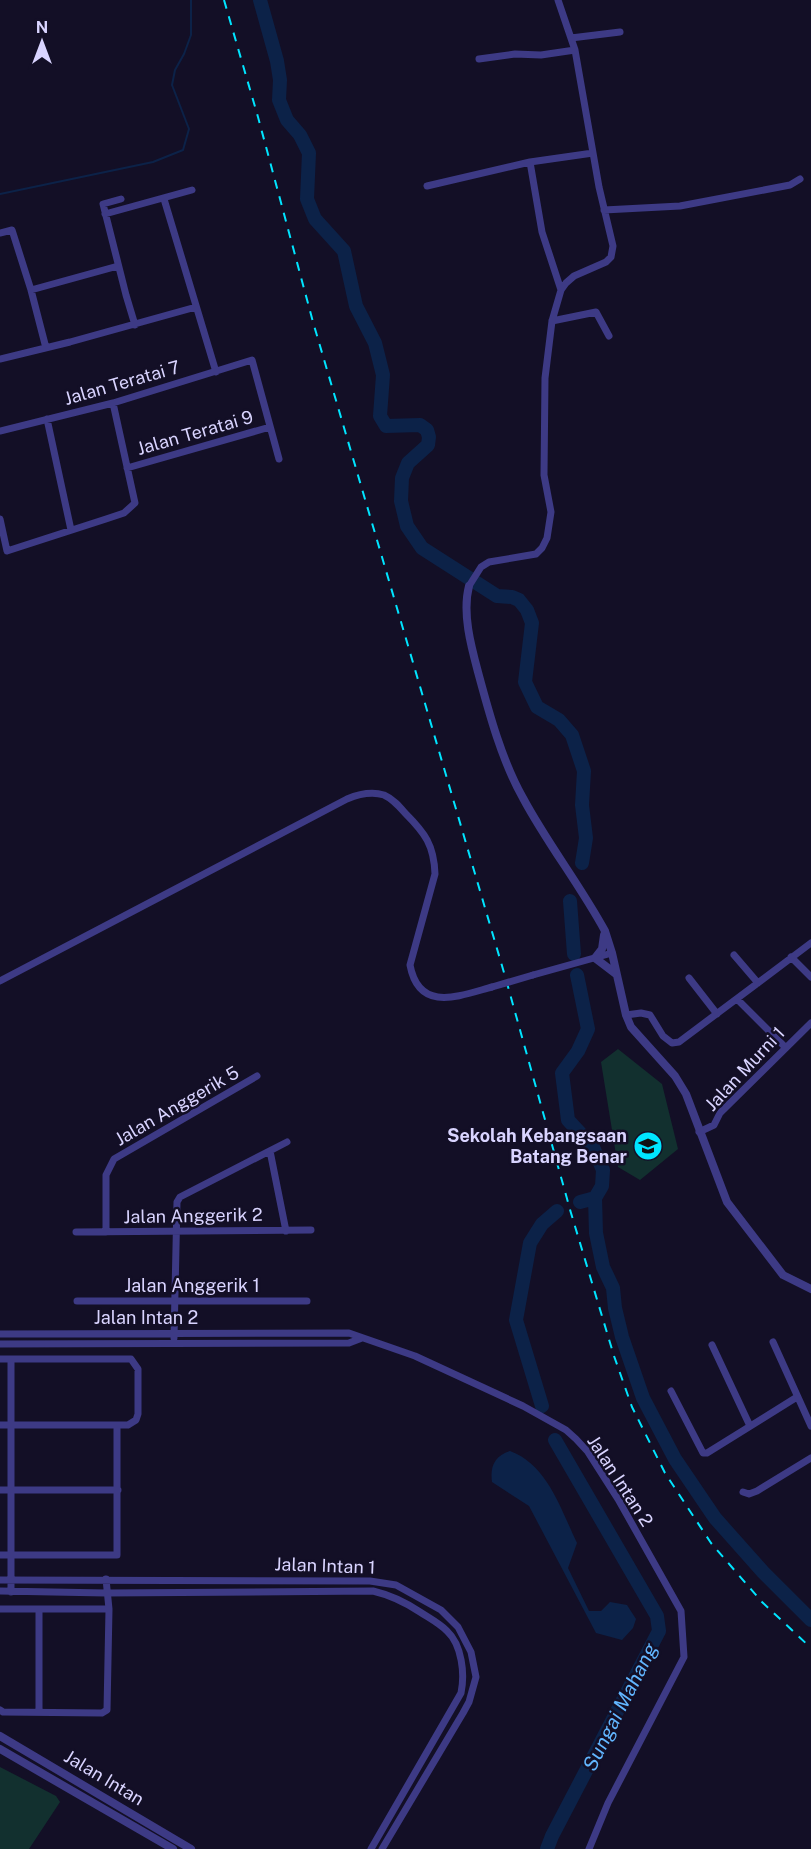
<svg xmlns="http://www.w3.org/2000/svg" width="811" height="1849" font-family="'Public Sans',sans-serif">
<rect width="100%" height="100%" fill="#130f26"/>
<path fill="#12302f" d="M618 1049 662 1084 678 1149 640 1180 618 1167 601 1062Z
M0 1767 56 1796 60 1802 29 1849H0Z"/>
<path fill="#0c2248" d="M510 1451C548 1465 561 1510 577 1543L568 1568 589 1611H601L610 1602 627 1605 636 1619 633 1628 622 1640 596 1633 529 1506 492 1482C490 1467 494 1456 510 1451Z"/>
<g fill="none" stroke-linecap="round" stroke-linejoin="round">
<path stroke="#0c2248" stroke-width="2" d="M0 194 153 162 183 150 189 129 172 85 175 70 184 54 191 35V0"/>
<path stroke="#0c2248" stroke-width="14" d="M260 0 277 61 280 80 279 100 287 120 300 135 309 153 307 199 315 219 344 251 356 306 375 343 383 375 380 416 386 426 420 425 427 430 429 437 428 445 408 463 402 478 401 501 407 526 422 548 497 596 512 597 519 600 527 610 532 623 525 682 537 707 559 720 572 735 584 771 582 805 586 838 582 863
M570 901 574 954
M577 975 588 1029 578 1051 562 1073 568 1120 593 1147 603 1170 602 1186 595 1198 596 1233 603 1267 613 1288 615 1308 622 1337 643 1398 675 1459 715 1518 763 1572 811 1620
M580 1202 595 1198
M542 1406 516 1320 530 1243 542 1224 557 1211
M547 1849 552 1836 659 1631 657 1616 555 1440"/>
<path stroke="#3d3a85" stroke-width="7" d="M571 38 620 32
M479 59 515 54 541 55 575 50
M530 162 542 232 561 290
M427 186 530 162 593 153
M121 199 103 204 126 295 135 325
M164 199 216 372
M604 210 680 206 790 185 800 179
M105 214 192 190
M0 233 12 230 31 290 46 348
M31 290 118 266
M552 321 596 312 609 336
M0 359 70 342 196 307
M47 419 71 530
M0 431 113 403 252 360 279 459
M127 468 270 427
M0 519 7 551 106 519 124 513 135 503 113 403
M469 586 481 567 489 562 536 554 542 548 547 538 551 512 544 475 545 378 552 321 561 290 566 283 574 276 606 262 611 257 613 246 599 187 575 50 558 0
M734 955 758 983
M791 957 811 977
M533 975 612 953
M689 978 717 1014
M0 981 347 799C359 794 371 791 384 795 393 799 399 806 405 813 425 833 434 845 435 874L410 965C419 1013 459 996 492 987
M737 999 785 1047
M626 1015 641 1013 650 1015 663 1036 672 1043 679 1042 811 943
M699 1132 714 1125 720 1113 811 1023
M270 1151 286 1231
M76 1232 311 1230
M106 1232V1175L114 1159 257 1076
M77 1301H307
M0 1334 349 1333 415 1356 523 1406 566 1430 576 1439 588 1452 618 1499 681 1611 684 1657 608 1803 589 1849
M174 1338 177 1202 180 1197 287 1142
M773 1342 811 1426
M0 1344 349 1343 362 1338
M712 1345 750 1426
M0 1359H131L138 1369V1414L136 1420 128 1425H0
M11 1359V1592
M671 1391 703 1453H707L797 1397
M0 1490H118
M743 1492 749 1494 757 1491 811 1458
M0 1555H117V1425
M0 1580 370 1581 396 1585 441 1610 458 1627 471 1652 476 1677 469 1702 463 1713 382 1849
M0 1591 106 1593 373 1591C390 1595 405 1602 420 1612 429 1618 439 1623 447 1631 462 1645 465 1674 461 1693L371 1849
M0 1609H109
M39 1609V1712
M0 1710 3 1712 102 1713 107 1710 109 1609 106 1579"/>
<path stroke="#3d3a85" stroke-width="8" d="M469 586C462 613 471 646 478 672 489 713 502 761 523 798 547 843 580 885 605 931L612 953 626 1015 631 1027 675 1076 686 1094 727 1202 783 1275 811 1289
M604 935 602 949 595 958 616 974
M0 1736 191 1849
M0 1749 173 1849"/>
<path stroke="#00e5ff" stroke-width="2" stroke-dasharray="9 8" stroke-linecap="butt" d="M224 0 258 117 313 322 505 976 571 1213 614 1356 632 1407 665 1473 711 1543 762 1602 811 1648"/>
<path stroke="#3d3a85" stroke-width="7" d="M492 987 533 975"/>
</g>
<defs>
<g id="school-disc" transform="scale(1.5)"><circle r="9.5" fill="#00e5ff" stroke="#130f26"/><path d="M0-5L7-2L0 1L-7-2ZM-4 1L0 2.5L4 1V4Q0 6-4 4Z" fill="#111"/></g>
</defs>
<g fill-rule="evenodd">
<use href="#school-disc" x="648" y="1146"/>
</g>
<g text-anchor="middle" stroke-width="5" stroke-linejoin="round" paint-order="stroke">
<g font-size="18" fill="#d9d4ff" stroke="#130f26">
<text transform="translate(122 383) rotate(-16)" y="6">Jalan Teratai 7</text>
<text transform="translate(195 433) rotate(-16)" y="6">Jalan Teratai 9</text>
<text transform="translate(745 1069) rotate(-47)" y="6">Jalan Murni 1</text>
<text transform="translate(177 1106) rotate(-30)" y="6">Jalan Anggerik 5</text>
<text transform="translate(193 1216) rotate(-1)" y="6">Jalan Anggerik 2</text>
<text x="192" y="1292">Jalan Anggerik 1</text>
<text x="146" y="1324">Jalan Intan 2</text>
<text transform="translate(620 1481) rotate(57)" y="6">Jalan Intan 2</text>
<text transform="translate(325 1566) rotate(2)" y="6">Jalan Intan 1</text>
<text transform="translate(104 1778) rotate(31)" y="6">Jalan Intan</text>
</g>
<g font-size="18" font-weight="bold" fill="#d9d4ff" stroke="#130f26" text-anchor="end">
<text x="627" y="1142">Sekolah Kebangsaan<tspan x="627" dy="21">Batang Benar</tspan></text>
</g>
<g font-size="20" font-style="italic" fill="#62b6ff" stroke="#130f26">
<text transform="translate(620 1707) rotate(-63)" y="7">Sungai Mahang</text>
</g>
</g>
<g transform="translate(42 42)" stroke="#130f26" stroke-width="4.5" paint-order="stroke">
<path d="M0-4.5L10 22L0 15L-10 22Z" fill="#d9d4ff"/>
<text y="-9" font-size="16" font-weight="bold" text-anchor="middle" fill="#d9d4ff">N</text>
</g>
</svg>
